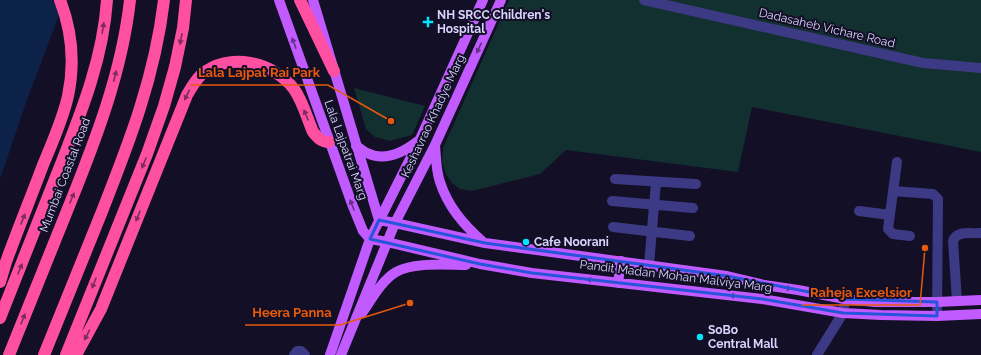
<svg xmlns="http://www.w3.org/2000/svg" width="981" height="355" font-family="Raleway,sans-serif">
<rect width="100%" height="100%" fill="#130f26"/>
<path fill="#12302f" d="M509 0H981V152L752 107 738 172 566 150 540 174 472 191 460 189 452 183 446 174 442 162 443 148Z
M354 88 425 106 412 135 390 141 375 137 366 129Z"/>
<path fill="#0c2248" d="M0 0H65L29 94 0 179Z"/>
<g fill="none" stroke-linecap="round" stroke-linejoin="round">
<path stroke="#3d3a85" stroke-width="10" d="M644 0 923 63 981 68
M897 162 888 229 893 234 910 236
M615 179 696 184
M893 191 933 194 938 199 937 316
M612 201 693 208
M859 211 890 215
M613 227 690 236
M649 265 656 182
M957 301 953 241C957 230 970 234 981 233
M294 355 297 351H301L305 355
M817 355 843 313 845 299"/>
<path stroke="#c25bff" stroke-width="10" d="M279 0 352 204 363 231 370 239
M313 0 379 220
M435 145C436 157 436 171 440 182 448 207 464 225 483 242
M356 146C360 148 363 151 367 153 385 162 404 152 418 141
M379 220 395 223 485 243 727 276 764 285 798 290 845 299 875 302H937L981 300
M370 239 387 242 480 264 532 273 762 299 843 313 881 315 937 316 981 314
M618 283 621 261
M362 313C372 299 381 281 396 272 413 262 447 265 466 265
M330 355 370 239 420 139 483 0
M341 355 395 223 435 145 501 0"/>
<path stroke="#ff4fa3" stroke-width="12" d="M300 0 334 71
M0 282 6 262C18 229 31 197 43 165 52 143 63 119 68 96 75 63 72 31 60 0
M0 318C19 270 38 222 57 174 79 118 103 61 107 0
M9 355C29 305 49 256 69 206 96 139 122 72 130 0
M44 355C63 308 82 261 101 214 129 143 155 77 164 0
M66 355 147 154 164 106 175 67 183 28 186 0
M76 355 101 309 187 95C191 88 195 81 201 75 228 51 274 62 294 89 303 102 307 118 313 132 318 138 321 142 329 142"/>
</g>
<defs><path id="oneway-solid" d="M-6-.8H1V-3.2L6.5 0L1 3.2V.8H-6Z"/></defs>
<g fill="#7d2c5e">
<use href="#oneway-solid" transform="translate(103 28) rotate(-81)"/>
<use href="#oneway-solid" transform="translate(181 39) rotate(101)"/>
<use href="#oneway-solid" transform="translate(115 76) rotate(-76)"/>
<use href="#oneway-solid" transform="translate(187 95) rotate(116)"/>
<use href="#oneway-solid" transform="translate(306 115) rotate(-113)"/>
<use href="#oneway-solid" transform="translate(144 163) rotate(113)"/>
<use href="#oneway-solid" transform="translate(72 198) rotate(-68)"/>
<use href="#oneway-solid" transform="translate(138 216) rotate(112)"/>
<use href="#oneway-solid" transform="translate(23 219) rotate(-69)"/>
<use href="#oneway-solid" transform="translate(20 269) rotate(-68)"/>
<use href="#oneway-solid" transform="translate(94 283) rotate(112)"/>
<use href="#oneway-solid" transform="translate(23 319) rotate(-68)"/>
<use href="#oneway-solid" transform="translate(87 335) rotate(118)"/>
</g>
<g fill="#623188">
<use href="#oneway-solid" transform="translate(294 43) rotate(-110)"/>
<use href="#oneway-solid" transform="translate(479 48) rotate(115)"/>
<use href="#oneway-solid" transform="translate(352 205) rotate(-112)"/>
<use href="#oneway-solid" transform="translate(592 280) rotate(-173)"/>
<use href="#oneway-solid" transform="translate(786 288) rotate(9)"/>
<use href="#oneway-solid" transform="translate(735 296) rotate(-173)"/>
</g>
<path fill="none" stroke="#2655da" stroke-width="3" stroke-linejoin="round" d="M379 220 485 243 727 276 845 299 937 302V316L843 313 762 299 532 273 480 264 370 239Z"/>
<g fill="#00e5ff" stroke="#130f26" stroke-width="1.5">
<path d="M426 16h4v4h4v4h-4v4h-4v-4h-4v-4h4z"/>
<circle cx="526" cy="242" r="4"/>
<circle cx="700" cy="337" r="4"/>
</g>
<g text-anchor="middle" stroke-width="4" stroke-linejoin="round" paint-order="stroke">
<g font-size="12" font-weight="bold" fill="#d9d4ff" stroke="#130f26" text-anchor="start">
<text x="437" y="19">NH SRCC Children's<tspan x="437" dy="14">Hospital</tspan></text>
<text x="534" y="246">Cafe Noorani</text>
<text x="708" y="334">SoBo<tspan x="708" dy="14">Central Mall</tspan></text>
</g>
<g font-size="12" fill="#d9d4ff" stroke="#130f26">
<text transform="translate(827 28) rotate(13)" y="4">Dadasaheb Vichare Road</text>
<text transform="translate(433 116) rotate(-65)" y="4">Keshavrao Khadye Marg</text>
<text transform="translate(346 150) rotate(70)" y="4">Lala Lajpatrai Marg</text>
<text transform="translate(65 175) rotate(-69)" y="4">Mumbai Coastal Road</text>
<text transform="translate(676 276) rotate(7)" y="4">Pandit Madan Mohan Malviya Marg</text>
</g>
</g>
<path fill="none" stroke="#e8590c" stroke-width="1.5" d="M391 121L328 85H190M925 248L920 305H802M410 303L340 325H245"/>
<g fill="#e8590c" stroke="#130f26" stroke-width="1.5">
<circle cx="391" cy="121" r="4"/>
<circle cx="925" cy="248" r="4"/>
<circle cx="410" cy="303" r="4"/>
</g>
<g font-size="13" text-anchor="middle" font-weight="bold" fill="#e8590c" stroke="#130f26" stroke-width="4" stroke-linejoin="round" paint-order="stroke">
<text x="259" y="77">Lala Lajpat Rai Park</text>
<text x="861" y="297">Raheja Excelsior</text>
<text x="292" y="317">Heera Panna</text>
</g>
</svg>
